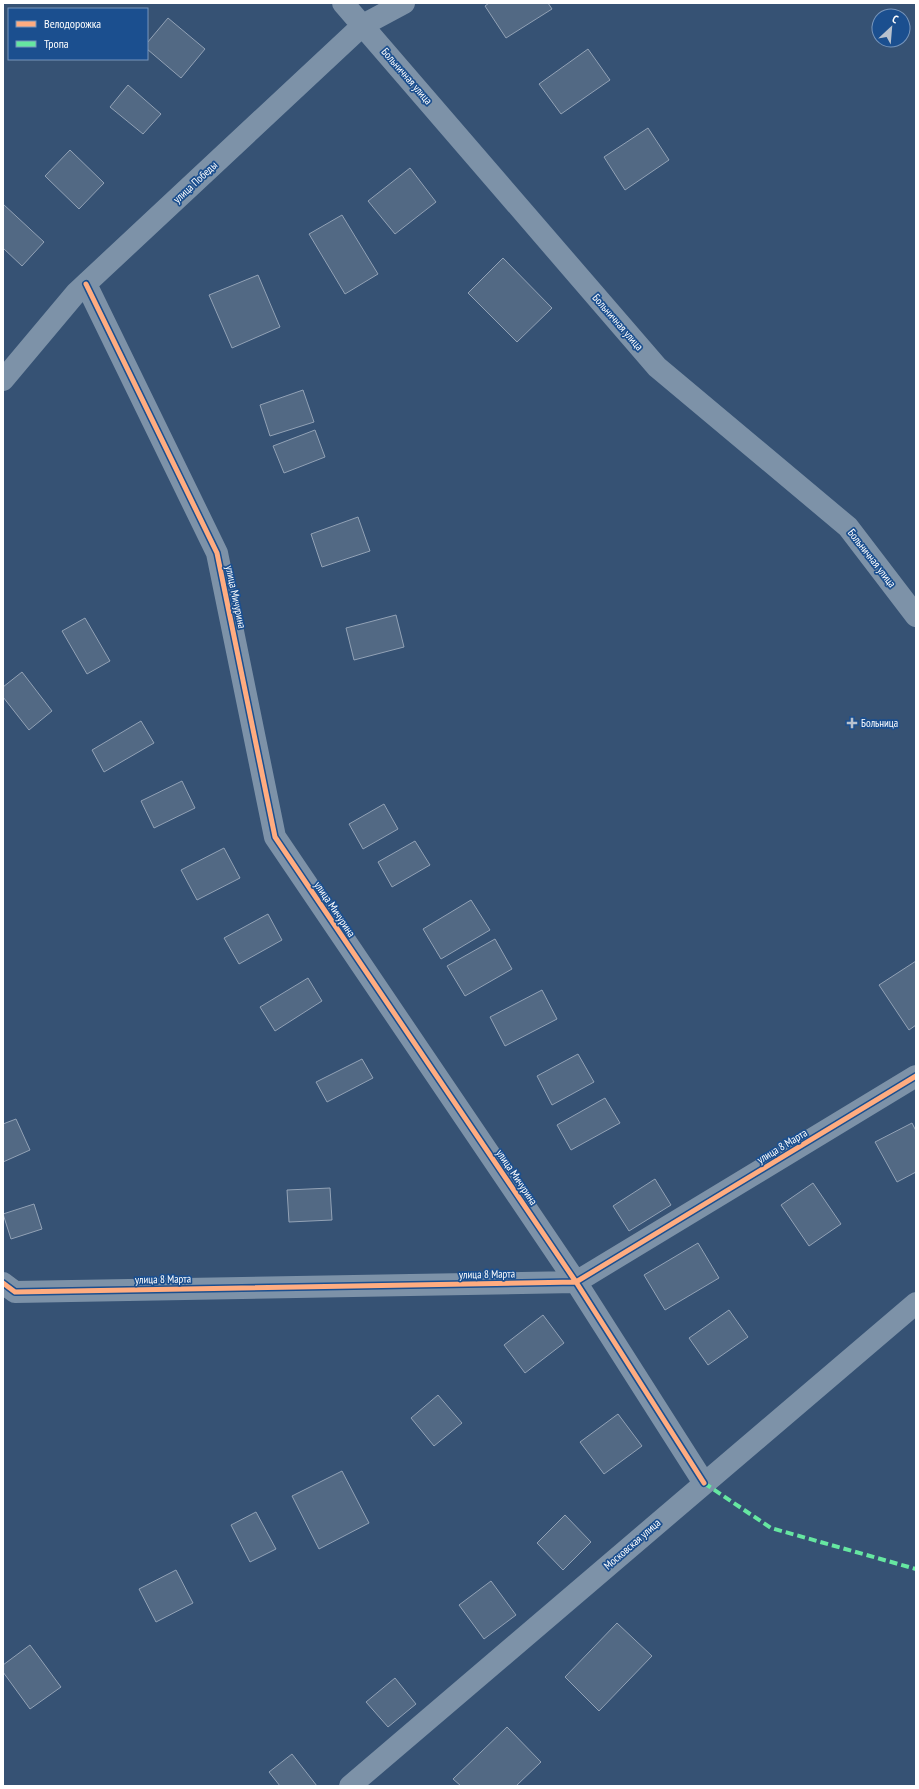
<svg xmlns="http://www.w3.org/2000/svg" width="919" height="1789" font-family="'PT Sans Narrow',sans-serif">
<rect width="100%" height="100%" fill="#365274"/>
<path fill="#526984" stroke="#92a2b6" d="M489 3H548L552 9 506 38 485 6Z
M168 18 205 49 181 78 147 49V43Z
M588 49 610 80 561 114 539 84Z
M128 85 161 114 143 134 110 107Z
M648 128 669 160 625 190 604 157Z
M70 150 104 183 79 209 45 176Z
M410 168 436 202 395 234 368 201Z
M3 204 44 242 22 266 3 248Z
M342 215 378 274 345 294 309 234Z
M503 258 552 308 517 342 468 293Z
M258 275 280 327 232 348 209 295Z
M303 390 314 422 270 436 260 405Z
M315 430 325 457 284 473 273 446Z
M358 517 370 551 322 567 311 534Z
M396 615 404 647 354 660 346 628Z
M85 618 110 661 87 674 62 631Z
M22 672 52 711 29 730 3 697V687Z
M141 721 154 743 104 772 92 750Z
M182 781 195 808 154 828 141 801Z
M384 804 398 829 363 849 349 824Z
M415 841 430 865 392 887 378 862Z
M224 848 240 878 197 900 181 870Z
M471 900 490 930 441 959 423 929Z
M268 914 282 940 239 964 224 938Z
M495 939 512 969 465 996 447 966Z
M916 961V1025L909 1030 879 985Z
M308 978 322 1001 275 1031 260 1007Z
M542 990 557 1019 505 1046 490 1017Z
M578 1054 594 1082 552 1105 537 1076Z
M362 1059 373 1078 327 1102 316 1082Z
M605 1098 620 1123 571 1150 557 1125Z
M16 1119 30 1150 3 1162V1124Z
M912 1123 916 1131V1172L897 1182 875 1142Z
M655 1179 671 1205 629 1231 613 1206Z
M813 1183 841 1224 809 1246 781 1205Z
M330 1188 332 1220 289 1222 287 1190Z
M34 1204 42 1229 11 1239 3 1214Z
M698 1243 719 1278 665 1310 644 1275Z
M729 1310 748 1337 708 1365 689 1338Z
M543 1315 564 1343 525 1373 504 1345Z
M438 1395 462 1423 434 1446 411 1418Z
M618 1414 642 1446 604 1474 580 1442Z
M342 1471 369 1523 319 1549 292 1496Z
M256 1512 276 1549 250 1562 231 1525Z
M565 1515 591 1542 563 1570 537 1543Z
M176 1570 193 1603 156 1622 139 1589Z
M491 1581 516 1615 484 1639 459 1605Z
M617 1623 652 1656 599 1711 565 1677Z
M30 1645 61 1687 30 1709 3 1672V1665Z
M395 1678 416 1704 388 1727 366 1702Z
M507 1727 541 1762 516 1786H461L453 1779Z
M292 1754 317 1786H280L269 1772Z"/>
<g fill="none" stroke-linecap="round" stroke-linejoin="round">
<path stroke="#7d92a8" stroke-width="22" d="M343 3 657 367 848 527 916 616
M86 284 217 553 275 837 576 1282 704 1483
M3 380 76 293 363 25 404 3
M3 1283 15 1292 576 1282 916 1076
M350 1786 916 1303"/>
<path stroke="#66e7a1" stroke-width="4" stroke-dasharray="8 4" stroke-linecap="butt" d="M704 1483 771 1528 916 1569"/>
<g stroke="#1b4f8f" stroke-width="8">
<path id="cycleway" d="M86 284 217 553 275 837 576 1282 704 1483
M3 1283 15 1292 576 1282 916 1076"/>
</g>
<use href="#cycleway" stroke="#ffac80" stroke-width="5"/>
</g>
<path fill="#b9c2ce" stroke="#1b4f8f" stroke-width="1.5" d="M850 717h4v4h4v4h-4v4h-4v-4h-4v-4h4z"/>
<g text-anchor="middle" stroke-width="3.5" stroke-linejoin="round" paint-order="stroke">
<g font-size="11" fill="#fff" stroke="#1b4f8f">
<text transform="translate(407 76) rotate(49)" y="4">Больничная улица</text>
<text transform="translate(195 182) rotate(-43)" y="4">улица Победы</text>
<text transform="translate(618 322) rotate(49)" y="4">Больничная улица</text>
<text transform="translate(872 558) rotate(52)" y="4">Больничная улица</text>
<text transform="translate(236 597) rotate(78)" y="4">улица Мичурина</text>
<text transform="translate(335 909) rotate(56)" y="4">улица Мичурина</text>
<text transform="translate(782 1146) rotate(-31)" y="4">улица 8 Марта</text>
<text transform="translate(517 1177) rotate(56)" y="4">улица Мичурина</text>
<text transform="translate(487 1274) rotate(-1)" y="4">улица 8 Марта</text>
<text transform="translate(163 1279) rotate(-1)" y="4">улица 8 Марта</text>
<text transform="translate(632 1544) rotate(-41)" y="4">Московская улица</text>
</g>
<g font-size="11" fill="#fff" stroke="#1b4f8f" text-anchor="start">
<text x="861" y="727">Больница</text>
</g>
</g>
<rect width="919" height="1789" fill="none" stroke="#ffffff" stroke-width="8"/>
<rect x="8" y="8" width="140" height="52" fill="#1b4f8f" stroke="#7695bc"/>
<rect x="16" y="21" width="20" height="6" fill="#ffac80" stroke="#7695bc"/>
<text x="44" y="28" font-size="12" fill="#ffffff">Велодорожка</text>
<rect x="16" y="41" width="20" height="6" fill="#66e7a1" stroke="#7695bc"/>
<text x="44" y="48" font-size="12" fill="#ffffff">Тропа</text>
<g transform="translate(891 28) rotate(26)"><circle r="19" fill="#1b4f8f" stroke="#7695bc"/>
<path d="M0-3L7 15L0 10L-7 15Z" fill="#b9c2ce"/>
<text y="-6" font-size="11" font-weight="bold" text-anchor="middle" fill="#ffffff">С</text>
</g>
</svg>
